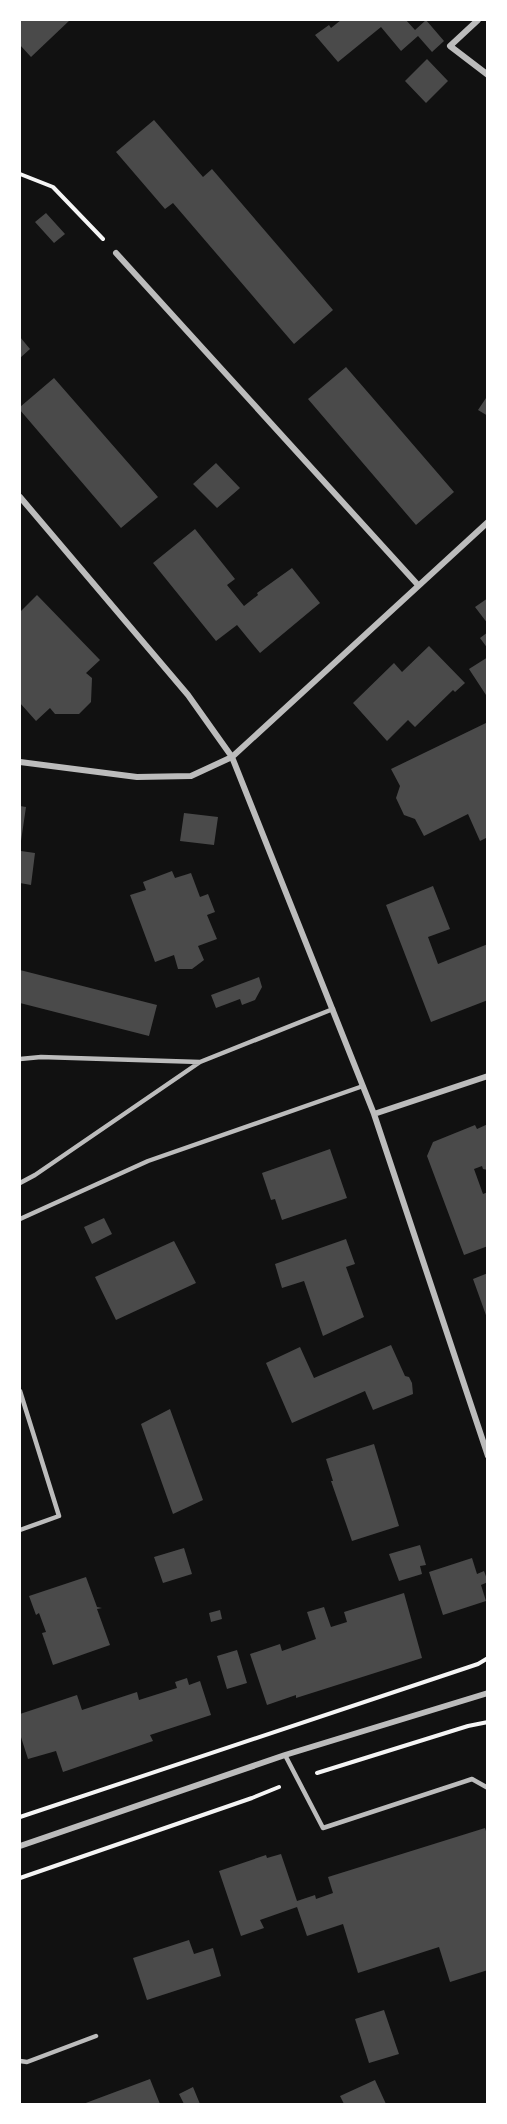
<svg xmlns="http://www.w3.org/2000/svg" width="507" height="2124" font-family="'DM Sans',sans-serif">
<rect width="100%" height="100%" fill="#111"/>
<path fill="#4a4a4a" d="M20 20H70L31 57 20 45Z
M341 20H406L415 30 426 20 444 41 432 52 418 36 401 51 381 27 338 62 315 35 329 25 331 28Z
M427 59 448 81 426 103 405 81Z
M154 120 203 177 212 169 333 310 294 344 173 203 165 209 116 152Z
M46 213 65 234 54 243 35 222Z
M20 337 30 349 20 358Z
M346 367 454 492 416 525 308 399Z
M54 378 158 497 121 528 20 410V407Z
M488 395V416L478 410Z
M216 463 240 488 217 508 193 484Z
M195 529 235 579 227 585 244 606 258 595 257 593 292 568 320 603 260 653 237 625 216 641 153 563Z
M37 595 100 660 86 673 92 678 91 702 79 714H55L50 708 36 721 20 703V612Z
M488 598V624L475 607Z
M488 632V649L480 638Z
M429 646 465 683 455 692 453 690 415 727 408 720 387 741 353 703 394 663 402 672Z
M488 657V695H486L469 669Z
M488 722V837L480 841 468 814 424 836 415 819 404 815 396 798 400 786 391 769Z
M20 806 26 807 21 841H20Z
M184 813 218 817 214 845 180 841Z
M21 851 35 853 31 885 20 883Z
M172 871 175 878 191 873 200 897 208 894 215 912 207 915 217 939 198 946 204 960 192 969H178L174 955 155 962 130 895 146 890 143 882Z
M433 886 450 929 428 937 438 964 488 944V1000L431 1022 386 905Z
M20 970 157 1005 149 1036 20 1003Z
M259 977 262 987 255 1000 242 1005 240 999 216 1008 211 995Z
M488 1124V1170L483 1169 482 1166 474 1169 483 1194 488 1192V1246L464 1255 427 1156 433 1142 475 1125 477 1129Z
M330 1149 347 1198 282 1220 275 1199 271 1200 262 1173Z
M104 1218 112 1234 92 1244 84 1227Z
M346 1239 355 1264 346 1267 364 1317 323 1336 304 1281 282 1288 275 1264Z
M174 1241 196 1283 116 1320 95 1277Z
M488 1273V1318H487L473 1279Z
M391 1345 405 1376 409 1377 412 1383 413 1394 373 1410 365 1391 292 1423 266 1363 300 1347 314 1378Z
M170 1409 203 1500 173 1514 141 1424Z
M374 1444 399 1526 352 1541 331 1481H333L326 1459Z
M420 1545 426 1565 420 1566 422 1574 399 1581 389 1554Z
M184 1548 192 1574 163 1583 154 1557Z
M472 1558 477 1574 484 1571 488 1582 481 1585 486 1601 443 1615 429 1572Z
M86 1577 97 1607 102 1608 97 1609 110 1645 53 1665 42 1633 46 1632 39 1613 36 1615 29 1596Z
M404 1593 422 1658 315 1692 296 1698V1695L267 1705 250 1654 280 1644 282 1651 316 1639 307 1612 324 1607 331 1627 347 1622 344 1612Z
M220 1610 222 1619 211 1622 209 1613Z
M237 1650 247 1683 227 1689 217 1656Z
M187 1678 189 1685 200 1681 211 1715 150 1735 153 1741 63 1772 56 1751 28 1759 20 1734V1714L77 1695 82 1710 137 1692 139 1700 177 1688 175 1682Z
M485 1828 488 1837V1970L450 1982 439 1947 358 1973 343 1924 307 1936 297 1907 260 1920 264 1928 241 1936 219 1871 266 1855 267 1858 281 1854 297 1901 315 1895 316 1899 333 1893 328 1877Z
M189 1940 194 1954 213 1948 221 1976 147 2000 133 1958Z
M384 2010 399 2054 369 2063 355 2019Z
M150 2079 160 2104H83Z
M375 2080 386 2104H344L340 2096Z
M193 2087 200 2104H184L179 2094Z"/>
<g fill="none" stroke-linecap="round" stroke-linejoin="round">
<path stroke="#f5f5f5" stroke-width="4" d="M20 174 53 187 103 239
M317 1773 468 1726 488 1722
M20 1817 478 1664 488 1658
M20 1878 252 1798 279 1787"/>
<path stroke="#bcbcbc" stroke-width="4.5" d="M20 1059 41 1057 200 1062
M20 1183 35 1175 200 1062 333 1009
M20 1219 148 1161 363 1086
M20 1391 59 1516 20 1530
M285 1755 323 1828 472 1779 488 1788
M20 2061 27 2062 96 2036"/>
<path stroke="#bcbcbc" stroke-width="6" d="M478 20 450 46 488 75
M116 253 418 585
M20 497 188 695 232 757 374 1114 488 1456
M20 762 137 777 191 776 232 757 488 522
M374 1114 488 1076
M20 1846 285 1755 488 1693"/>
</g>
<rect width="507" height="2124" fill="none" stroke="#ffffff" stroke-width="42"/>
</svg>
